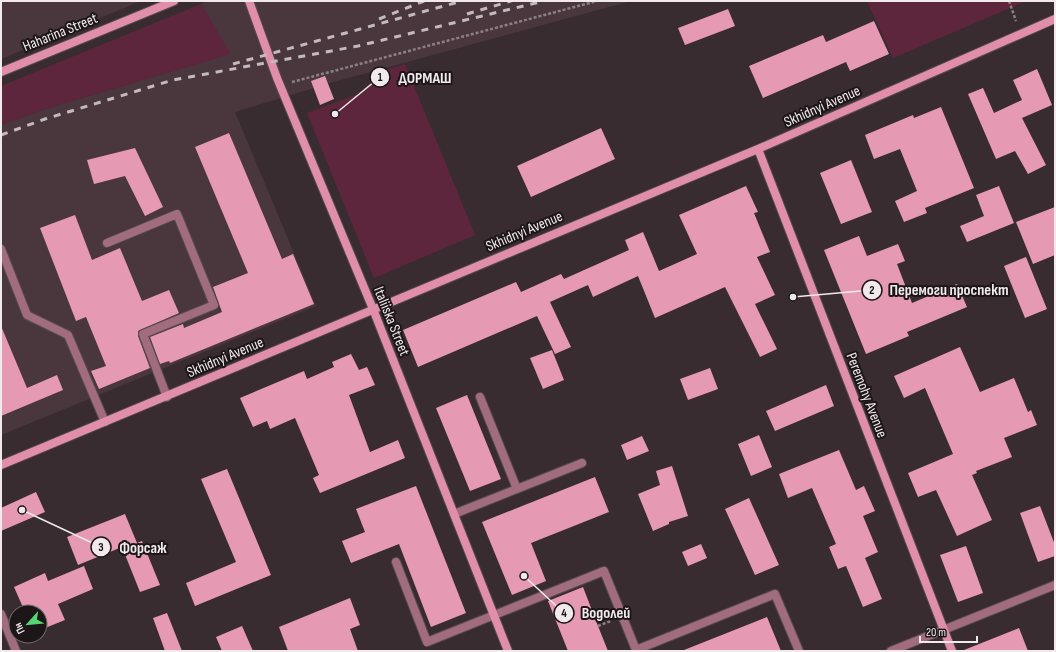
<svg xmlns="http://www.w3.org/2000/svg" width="1056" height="652" font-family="'Sofia Sans Condensed',sans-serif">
<rect width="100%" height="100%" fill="#392c30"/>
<path fill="#4a373d" d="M1 1H141L1 59Z
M208 1H631L330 83 235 112 316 306 1 435V125L42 110 230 54 201 4Z"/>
<path fill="#5e263c" d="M867 1H1026L893 58Z
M201 4 231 54 42 110 1 125V86Z
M405 64 475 235 374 278 307 113 364 92 381 71Z"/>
<path fill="#e699b2" d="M728 9 735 26 685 45 678 28Z
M874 21 889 54 850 71 846 62 763 98 749 66 823 35 826 42Z
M1037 69 1052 105 1022 118 1046 165 1028 174 1015 151 996 159 968 94 983 88 994 113 1022 100 1013 80Z
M325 76 334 99 320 105 311 81Z
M941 107 974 188 925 208 927 213 904 222 895 201 917 191 900 149 874 159 865 135 913 115 914 118Z
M601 128 615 159 531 197 517 166Z
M229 133 282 259 293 254 314 304 170 363 169 361 160 364 150 337 183 324 184 328 222 312 213 287 248 273 195 147Z
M135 148 163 207 145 216 125 176 94 184 87 160Z
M851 160 872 212 841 224 820 173Z
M746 186 758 212 754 213 770 252 757 257 775 295 755 304 777 349 760 357 725 287 655 318 638 276 593 297 588 285 550 302 571 347 555 354 537 316 418 367 403 330 516 282 521 292 561 274 564 279 629 250 625 240 643 232 659 271 697 254 679 215Z
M999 186 1014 223 967 242 960 226 984 216 976 195Z
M1055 207V255L1033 264 1016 222Z
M75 215 92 260 120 248 142 301 169 290 179 313 138 331V336L150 368 99 389 91 371 106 366 86 317 76 321 40 228Z
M859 236 867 256 898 244 905 261 897 264 912 303 957 284 967 307 907 332 909 336 866 354 824 250Z
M1026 257 1047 309 1025 318 1004 266Z
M1 326 27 388 57 375 63 390 1 416Z
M960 347 980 392 1014 378 1028 412 1031 410 1037 425 1004 438 1012 457 976 471 977 473 972 475 992 520 957 536 936 490 918 497 908 473 953 454 925 388 904 398 894 376Z
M552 350 564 380 543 389 530 358Z
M351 354 359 370 367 367 375 385 349 395 370 452 398 440 405 458 320 493 313 478 319 475 295 418 270 429 267 421 253 427 240 398 304 371 307 379 334 367 332 362Z
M710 368 718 389 688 400 680 379Z
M826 385 834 406 775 431 766 411Z
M467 395 501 479 470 491 436 408Z
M759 435 772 467 751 476 738 444Z
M642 436 649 451 627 460 621 445Z
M839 450 856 490 864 486 875 511 863 516 878 552 865 558 882 599 863 607 846 566 838 569 829 547 836 544 812 488 788 498 779 474Z
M672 466 688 516 669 522V524L653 531 638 494 660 485 656 471Z
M227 469 271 575 195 606 186 583 236 562 201 479Z
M595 477 609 512 531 543 546 581 512 595 482 522Z
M416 486 466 613 431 627 399 544 351 563 342 541 365 532 356 509Z
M36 492 45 512 1 531V508Z
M749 498 779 565 755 575 725 509Z
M1040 506 1055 545V556L1038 562 1020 513Z
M125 514 137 543 142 541 160 585 140 592 122 547 78 565 67 537Z
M701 544 707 558 688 566 682 552Z
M966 546 983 593 958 602 940 555Z
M84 566 93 589 58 604 65 620 40 630V612H25L14 587 45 573 48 581Z
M583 587 598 626 608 651H568L548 601Z
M350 598 360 625 350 629 358 651H288L279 627Z
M167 613 182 651H165L153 618Z
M767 617 781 651H685L684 650Z
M242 626 253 651H222L216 637Z
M1019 628 1028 651H964V650Z"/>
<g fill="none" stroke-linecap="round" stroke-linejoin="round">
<g stroke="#564a4e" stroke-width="10">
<path id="lane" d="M107 243 177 214 214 305 143 334 167 397
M1 249 27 315 68 335 105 422
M480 397 517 489
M454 514 582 463
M396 562 427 642 604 571 636 650 775 594 799 651"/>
</g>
<g stroke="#564a4e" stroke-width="10">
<path id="street" d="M1 614 16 651
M891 651 1055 585"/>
</g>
<g stroke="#564a4e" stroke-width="10">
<path id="secondary" d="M249 1 277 78 373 309 508 651
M1 72 174 1
M758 149 952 651
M1 465 758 149 1055 19"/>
</g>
<path stroke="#8a8083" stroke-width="2.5" stroke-dasharray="3 2" stroke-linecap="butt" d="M1009 1 1016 21
M292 82 597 1
M598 626 611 621"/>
<use href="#lane" stroke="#a16d7e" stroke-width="8"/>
<use href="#street" stroke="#a16d7e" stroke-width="8"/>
<use href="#secondary" stroke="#e18eaa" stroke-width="8"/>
<path stroke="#c3babc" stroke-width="3" stroke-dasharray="7 7" stroke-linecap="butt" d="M467 14 511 1
M379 19 424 1
M233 64 462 1
M1 135 45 119 173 80 358 46 544 1"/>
</g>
<g text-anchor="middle" stroke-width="4" stroke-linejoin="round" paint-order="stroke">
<g font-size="15" fill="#f1e9eb" stroke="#1c1618">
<text transform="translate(60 32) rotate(-22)" y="5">Haharina Street</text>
<text transform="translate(822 106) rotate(-24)" y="5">Skhidnyi Avenue</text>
<text transform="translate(524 231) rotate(-23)" y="5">Skhidnyi Avenue</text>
<text transform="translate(392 321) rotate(68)" y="5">Italiiska Street</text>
<text transform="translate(225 357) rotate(-23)" y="5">Skhidnyi Avenue</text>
<text transform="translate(867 395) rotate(69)" y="5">Peremohy Avenue</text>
</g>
</g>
<path fill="none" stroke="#f1e9eb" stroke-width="1.5" d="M335 114L380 77M793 297L872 290M22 510L101 547M524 576L564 613"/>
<g fill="#f1e9eb" stroke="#1c1618" stroke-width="1.5">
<circle cx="335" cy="114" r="4"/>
<circle cx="793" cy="297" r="4"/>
<circle cx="22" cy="510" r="4"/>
<circle cx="524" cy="576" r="4"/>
<circle cx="380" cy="77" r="10"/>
<circle cx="872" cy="290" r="10"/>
<circle cx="101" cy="547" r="10"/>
<circle cx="564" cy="613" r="10"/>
</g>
<g font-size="12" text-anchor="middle" font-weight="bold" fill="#111">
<text x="380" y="81">1</text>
<text x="872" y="294">2</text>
<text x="101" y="551">3</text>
<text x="564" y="617">4</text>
</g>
<g font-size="16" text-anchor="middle" font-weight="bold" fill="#f1e9eb" stroke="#1c1618" stroke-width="4" stroke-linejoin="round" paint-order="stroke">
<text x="425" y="83">ДОРМАШ</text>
<text x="949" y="295">Перемоги проспект</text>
<text x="143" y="553">Форсаж</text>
<text x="606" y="618">Водолей</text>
</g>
<rect width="1056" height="652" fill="none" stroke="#f1e9eb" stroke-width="4"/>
<g transform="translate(28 624) rotate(243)"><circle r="19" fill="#1c1618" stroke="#716a6c"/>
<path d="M0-3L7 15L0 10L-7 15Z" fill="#54d672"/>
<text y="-6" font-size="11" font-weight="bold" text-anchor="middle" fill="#f1e9eb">Пн</text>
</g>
<path d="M920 636v6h57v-6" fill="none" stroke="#f1e9eb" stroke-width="2"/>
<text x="926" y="636" font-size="12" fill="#f1e9eb" stroke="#1c1618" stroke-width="3" paint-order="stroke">20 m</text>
</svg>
